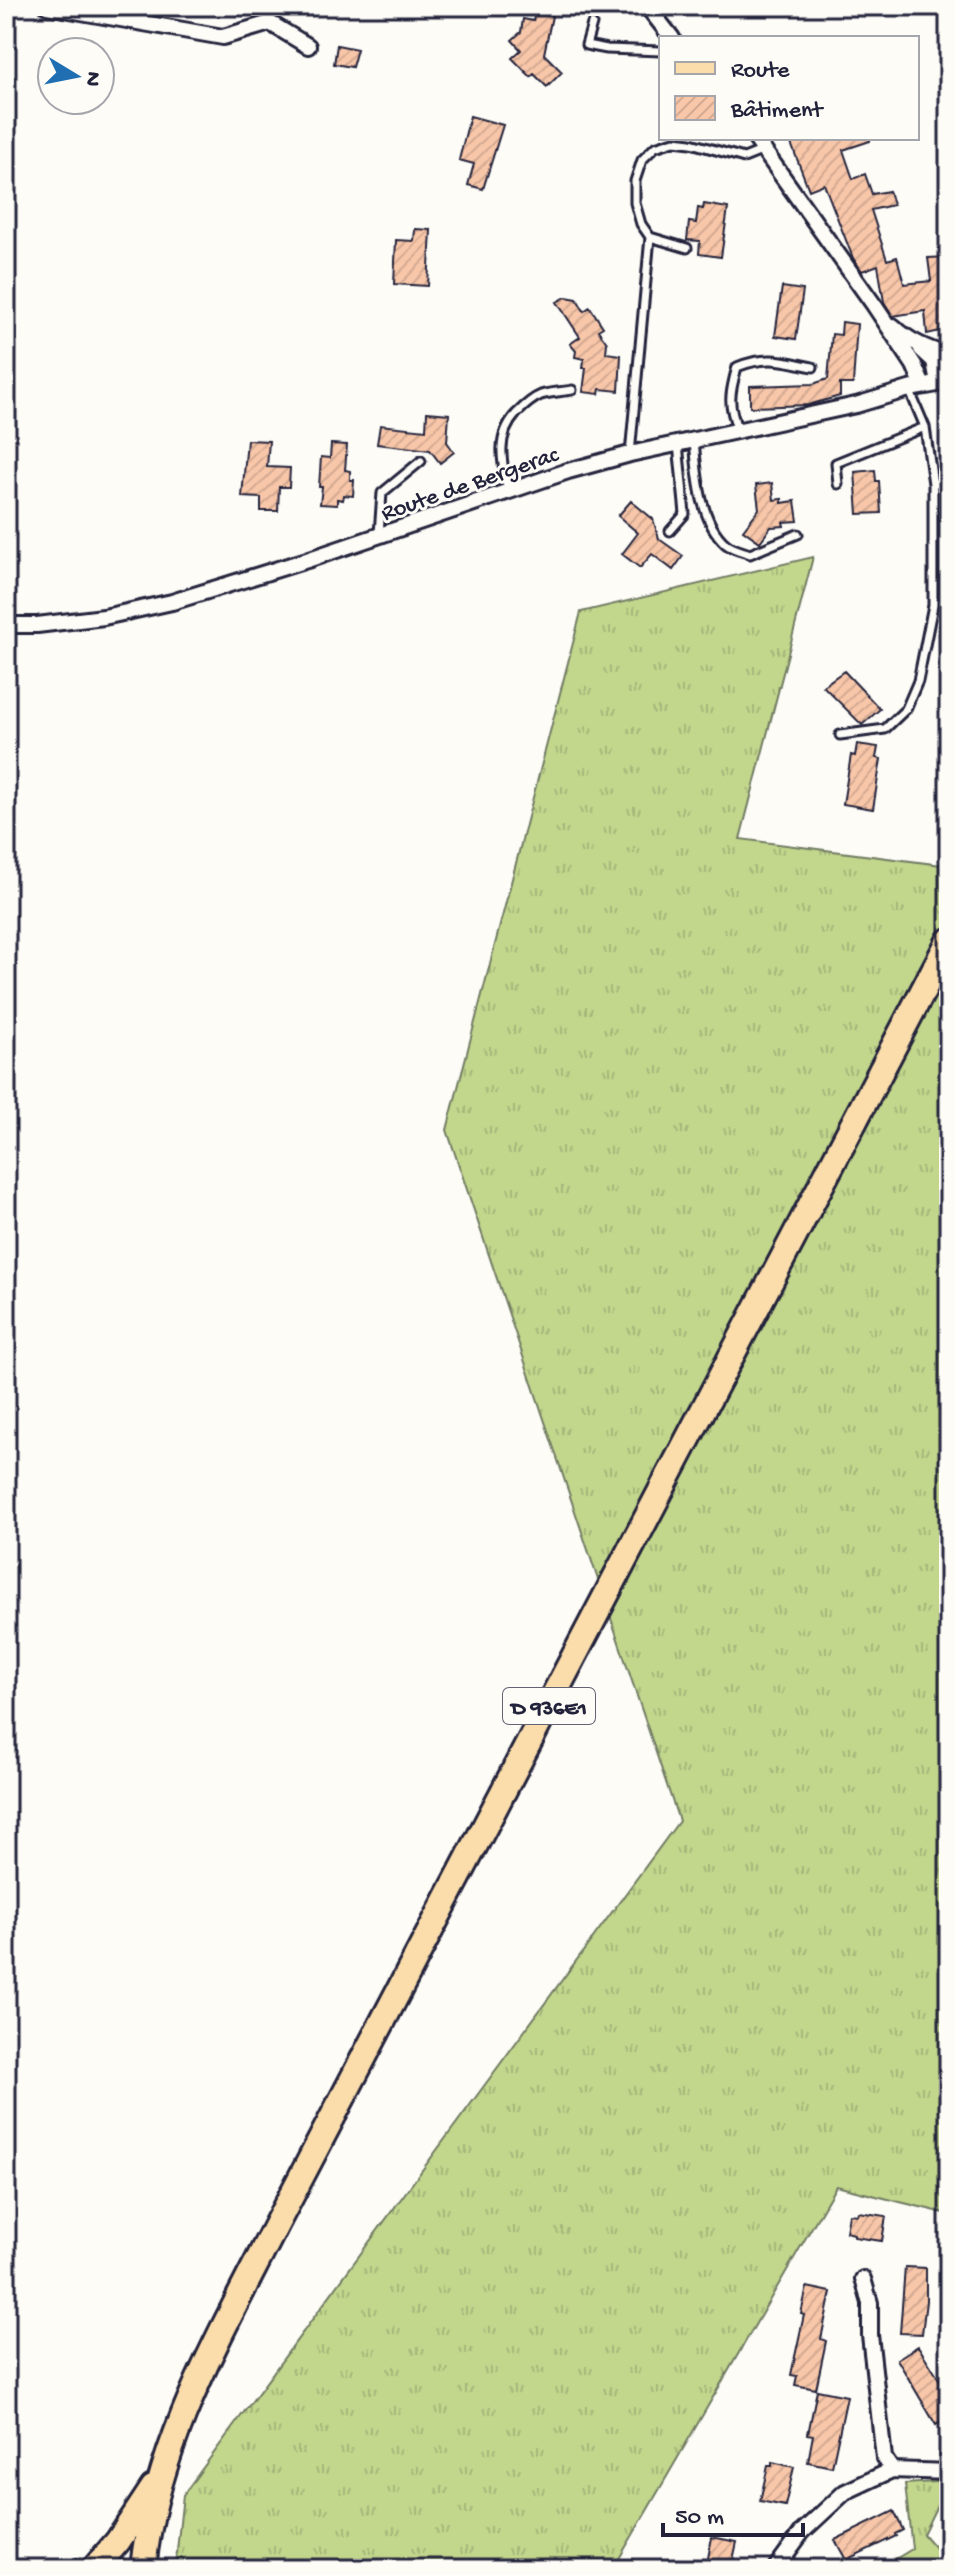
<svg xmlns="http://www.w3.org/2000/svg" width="955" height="2575" font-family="'Gochi Hand',sans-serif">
<defs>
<pattern id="grass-tufts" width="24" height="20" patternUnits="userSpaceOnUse" patternTransform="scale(2)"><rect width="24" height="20" fill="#c2d68c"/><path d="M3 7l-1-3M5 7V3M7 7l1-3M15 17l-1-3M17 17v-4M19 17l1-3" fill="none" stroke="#a6b77a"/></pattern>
<pattern id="building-hatch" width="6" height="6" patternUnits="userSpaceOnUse" patternTransform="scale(2)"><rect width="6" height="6" fill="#f8c6a8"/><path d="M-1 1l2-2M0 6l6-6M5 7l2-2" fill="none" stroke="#d4aa92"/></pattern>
</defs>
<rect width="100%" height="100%" fill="#fdfcf7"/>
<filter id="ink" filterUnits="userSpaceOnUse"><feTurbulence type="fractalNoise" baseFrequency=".0125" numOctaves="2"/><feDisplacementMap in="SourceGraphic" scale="16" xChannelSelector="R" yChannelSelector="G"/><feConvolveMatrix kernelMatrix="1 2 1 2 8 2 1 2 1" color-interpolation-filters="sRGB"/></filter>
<g filter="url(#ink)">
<path fill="url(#grass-tufts)" stroke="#727c64" stroke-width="2" d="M813 557 740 839 949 866V2218L944 2213 836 2186 613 2569H175L183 2495 679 1821 447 1130 581 612Z
M949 2481 923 2534 937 2550 949 2553V2569H879L912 2549 905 2484Z"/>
<path fill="url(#building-hatch)" stroke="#22223b" stroke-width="2" d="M535 13 552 16 544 54 562 72 547 87 534 74 531 77 512 58 521 50 512 40 521 32 523 19 533 21Z
M337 45 357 49 352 67 334 64Z
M470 116 503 125 483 189 468 185 474 164 459 160Z
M789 138H870V141L843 150 853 179 865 174 872 194 889 191 893 205 871 210 887 260 897 257 904 284 931 281 928 258 949 257V329L927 334 925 311 893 316 884 302 878 265 862 271 853 258 824 184 809 190Z
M704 204 728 208 721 257 699 254 700 241 687 240 689 222 696 223 698 208 703 209Z
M415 229 431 230 428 286 394 284 396 240 414 241Z
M782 287 803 290 796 339 775 336Z
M566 297 577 299 584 311 590 307 603 327 598 330 607 343 606 353 621 355 619 391 600 389 599 394 583 392 586 368H583L584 359 575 357 576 351 570 344 580 337 557 302Z
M842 322 857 324 853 384H840V396L808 405 750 407V386L813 384 828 379 832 334 841 335Z
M427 412 449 414 447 442 454 452 440 463 430 450 377 444 380 425 426 430Z
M247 440 269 441 267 467 290 468 289 487H279L278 511H261V498L242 497Z
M331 444 347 445 345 470 350 471V480H354L353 496 344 495 343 500 337 499V505L320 504 322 487H319L321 457 330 458Z
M875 470 876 481H879L881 513 858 514 855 472Z
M772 483 774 500 782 499V503L795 501 798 521 783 522 784 526 771 527 760 542 743 530 759 509 756 485Z
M631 501 653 519 659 539 683 556 673 570 652 554 640 568 622 554 638 533 618 516Z
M844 671 880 709 862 725 823 686Z
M857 744 878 747 876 758 881 759 873 809 843 804 851 755 855 756Z
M858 2212 886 2216 882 2241 854 2237V2234L846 2232 849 2214 857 2215Z
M905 2267 926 2268V2301L922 2334 900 2333Z
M807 2287 831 2292 821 2339 826 2341 816 2389 795 2385 797 2376 791 2375 804 2315 801 2314Z
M918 2346 949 2395V2417L936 2425 897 2359Z
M817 2390 847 2396 832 2467 808 2462 813 2435 808 2434Z
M772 2462 794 2467 785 2506 760 2501 768 2466H772Z
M894 2511 903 2530 895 2534 896 2536 846 2560 835 2540Z
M712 2537 737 2542 731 2569H706Z"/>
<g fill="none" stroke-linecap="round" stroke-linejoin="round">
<g stroke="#22223b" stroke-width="13">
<path id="lane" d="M592 24 586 45 607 49 661 51
M687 248 650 237 641 224 635 203V181L642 160 655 147 674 141 691 143 744 158 764 150
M738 431C728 404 729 396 737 367 767 355 783 361 813 367
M694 440C697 472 699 521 726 544 732 549 742 551 750 554L798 534
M630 454 650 237
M838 484 836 463 925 427
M933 484 949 483
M508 491C502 463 495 437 516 414 523 407 531 399 541 395 550 392 562 392 572 390
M670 531 685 514 678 444
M379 534 382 493 421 461
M840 735 885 729 906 709 918 681 933 605V484L925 427 909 389"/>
</g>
<g stroke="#22223b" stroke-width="20">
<path id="street" d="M47 6 223 37 270 23 308 46
M647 6 672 38
M755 138 874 305 914 365 923 386
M893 326C909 342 928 349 949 356
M921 349 934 361 938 383
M6 625H37L104 617 172 602 307 560 568 471 630 454 856 405 909 389 949 382
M863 2279 870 2303V2335L884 2458 892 2470
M775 2569 802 2532 845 2492 892 2470 949 2472"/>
</g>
<g stroke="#22223b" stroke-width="30">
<path id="primary" d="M94 2569 118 2541 153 2488
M143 2569C155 2445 222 2332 277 2223L949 941"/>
</g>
<path stroke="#22223b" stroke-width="3" stroke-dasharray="6 6" stroke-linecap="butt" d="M52 2569 77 2558"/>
<use href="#lane" stroke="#fdfcf7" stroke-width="7"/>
<use href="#street" stroke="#fdfcf7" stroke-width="14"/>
<use href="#primary" stroke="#faddab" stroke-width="24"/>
</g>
</g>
<g text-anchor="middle" stroke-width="6" stroke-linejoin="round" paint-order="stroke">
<rect fill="#fdfcf7" stroke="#646373" stroke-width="2" x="503" y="1688" width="92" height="36" rx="6"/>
<g font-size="22" font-weight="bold" fill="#22223b">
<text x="549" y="1714">D 936E1</text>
</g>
<g font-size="24" fill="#22223b" stroke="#fdfcf7">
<text transform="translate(469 482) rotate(-19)" y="8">Route de Bergerac</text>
</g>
</g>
<rect width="955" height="2575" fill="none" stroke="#fdfcf7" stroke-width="32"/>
<rect x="16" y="16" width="923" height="2543" fill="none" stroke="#22223b" stroke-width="3" filter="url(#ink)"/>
<rect x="659" y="36" width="260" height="104" fill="#fdfcf7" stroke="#a5a5ac" stroke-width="2"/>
<rect x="675" y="62" width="40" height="12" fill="#faddab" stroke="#a5a5ac" stroke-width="2"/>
<text x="731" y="76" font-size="24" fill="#22223b">Route</text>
<rect x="675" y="96" width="40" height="24" fill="url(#building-hatch)" stroke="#a5a5ac" stroke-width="2"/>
<text x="731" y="116" font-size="24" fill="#22223b">Bâtiment</text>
<g transform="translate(76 76) rotate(100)"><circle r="38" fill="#fdfcf7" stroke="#a5a5ac" stroke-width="2"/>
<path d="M0-6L14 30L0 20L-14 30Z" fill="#1f6fb2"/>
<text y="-12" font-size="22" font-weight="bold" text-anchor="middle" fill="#22223b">N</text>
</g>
<path d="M663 2523v12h140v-12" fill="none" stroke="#22223b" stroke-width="4"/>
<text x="675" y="2523" font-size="24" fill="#22223b" stroke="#fdfcf7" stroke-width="6" paint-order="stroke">50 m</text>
</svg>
